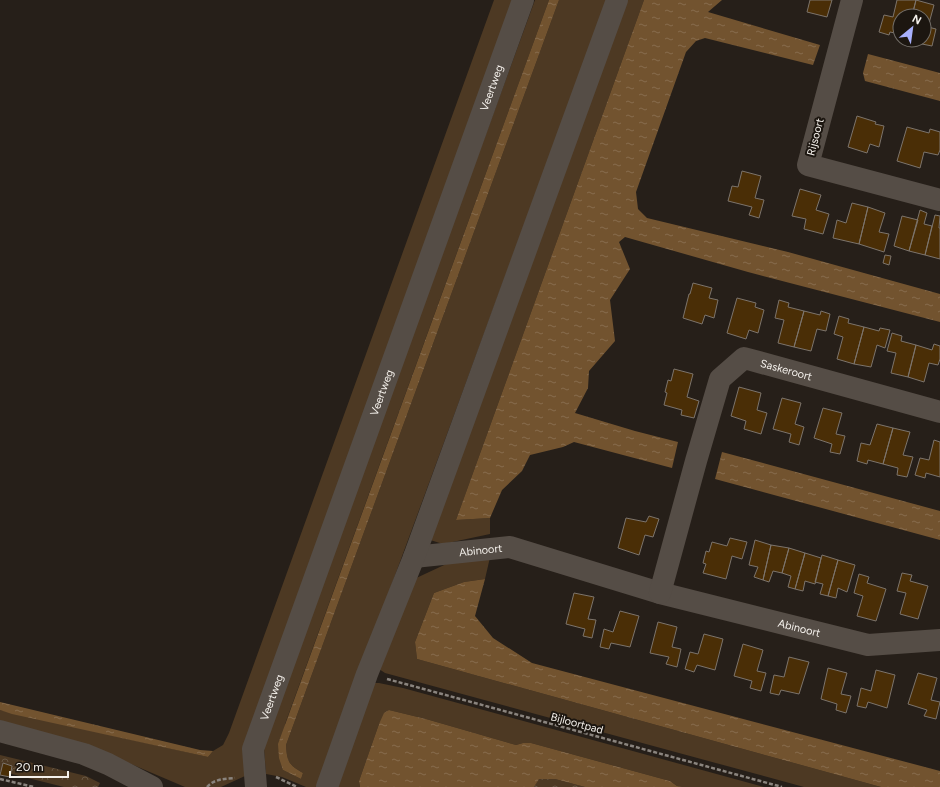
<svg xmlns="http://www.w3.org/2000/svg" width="940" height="787" font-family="Figtree,sans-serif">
<defs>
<pattern id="forest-crowns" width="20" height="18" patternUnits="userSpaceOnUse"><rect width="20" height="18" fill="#4d3923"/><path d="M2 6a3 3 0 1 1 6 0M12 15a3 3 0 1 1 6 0" fill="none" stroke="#675643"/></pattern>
<pattern id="water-ripples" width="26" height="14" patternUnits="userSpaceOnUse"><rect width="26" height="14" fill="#72532f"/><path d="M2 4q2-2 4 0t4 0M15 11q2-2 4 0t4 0" fill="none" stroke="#876c4d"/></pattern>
</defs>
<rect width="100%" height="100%" fill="#261f19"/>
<path fill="#4d3923" d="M494 0H512L245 776 221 787H185L98 750 0 722V710L208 757 213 751 223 745 229 733Z
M535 0H549L285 724 283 770 301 779 303 773C289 765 287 762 286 745L559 0H607L317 787H306L282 777 266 774 264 748 273 715Z
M626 0H644L456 520 490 518V534L443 544 427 539Z
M491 553 485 579 464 582 434 593 415 642 417 659 881 787H804L385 673 379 669 412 580 457 559Z
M374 683H379L403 688 764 787H683L677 786 670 781 531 743H523L516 745 426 719 389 710 379 724 359 781 360 787H337Z"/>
<path fill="url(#forest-crowns)" d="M0 755 86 776 100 783 98 787H64L0 771Z
M539 778 555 779 585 787H534Z"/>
<path fill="url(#water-ripples)" d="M549 0H559L286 745C287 762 289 765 303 773L301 779 283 770 279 758 278 744Z
M644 0H722L708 12 820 45 813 65 705 38 696 41 686 52 636 192 638 209 647 218 788 252 940 294V322L748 272 625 237 619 242 630 269 610 300 615 341 589 371 588 388 575 413 635 431 678 442 672 468 574 442 563 447 530 455 522 471 502 490 490 518 456 520Z
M868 54 940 73V101L865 81 863 73Z
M722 452 940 511V540L715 479Z
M485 579 475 616 493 638 532 663 940 771V787H881L417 659 415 642 434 593 464 582Z
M0 702 200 750 213 751 208 757 12 714 0 710Z
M389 710 426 719 516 745 523 743H531L670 781 677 786 683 787H585L555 779H539L534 787H360L359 781 379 724 384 713Z"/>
<path fill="#4a2e06" stroke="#7c746c" d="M810 0H832L827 17 807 12Z
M897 0H916L912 16H900V34L890 32 889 35 879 32 884 15 893 17Z
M916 0 934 5 928 27 936 29 932 46 922 44 923 40H922H924V16H912Z
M857 116 876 122 875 124 884 126 879 147 870 144 867 153 848 147Z
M907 127 929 133 930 129 940 132V150L938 155 924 152 920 168 897 161Z
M742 171 761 176 755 198 764 200 759 218 749 215 752 207 728 201 732 186 738 187Z
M800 189 821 195 816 210 829 214 823 234 804 229 806 219 792 216Z
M852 203 868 207 859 244 833 238 837 220 846 223Z
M868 207 885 213 879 232 889 234 884 252 859 244Z
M920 210 927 213 924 224 932 226 925 255 909 251Z
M935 215 940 216 939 228H940V259L925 255Z
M902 216 918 220 909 251 894 246Z
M885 255 891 256 889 265 883 263Z
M693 283 712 288 709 298 718 300 714 318 705 315 702 324 683 318 689 294H690Z
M737 298 756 303 755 307 764 310 758 333 749 330 746 339 727 333Z
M779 300 789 303 788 307 804 311 794 347 778 343 784 320 775 318Z
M804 311 820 315 821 311 830 314 826 331 817 329 811 351 794 347Z
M839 316 849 319 848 323 864 327 854 364 837 359 843 337 834 334Z
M864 327 879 331 880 328 890 330 885 348 877 345 871 367 854 364Z
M892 333 902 336 901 341 916 345 908 377 891 373 896 353 887 351Z
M934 344 940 346V359L938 365 929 363 924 382 908 377 916 345 932 350Z
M674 369 693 374 687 397 699 401 694 418 681 415 682 410 664 405 667 393 665 392 668 380 671 381Z
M739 387 761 393 757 410 767 413 761 434 744 429 746 421 731 416Z
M782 398 801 403 795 424 804 427 799 445 789 442 791 434 773 429Z
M823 408 842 413 836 434 845 436 840 454 830 452 832 444 814 438Z
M877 424 893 428 883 464 868 460 867 464 857 461 861 443 870 445Z
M893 428 910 432 903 455 913 457 907 477 897 475 898 468 883 464Z
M934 440 940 442V477L926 473 925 478 915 475 920 458 929 460Z
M649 516 659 519 653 537 645 535 639 555 618 548 626 518 646 522Z
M730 538 747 542 742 559 732 556 726 579 703 573 706 564 703 563 706 551 709 552 712 542 727 546Z
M755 540 771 545 763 580 754 577 758 567 749 565Z
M771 545 789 548 782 573 773 571 769 582 763 580Z
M789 548 805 553 795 589 788 587 791 576 782 573Z
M805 553 821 558 815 584 805 581 803 591 795 589Z
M822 555 838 560 828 596 820 594 823 584 815 582Z
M838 560 855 565 847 592 838 588 836 598 828 596Z
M902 573 912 575 910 581 928 586 918 619 900 614 906 593 897 591Z
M859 574 869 577 867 583 886 589 876 621 857 616 863 596 854 593Z
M574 593 594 597 588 619 596 620 592 638 583 636 585 629 566 624Z
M620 611 639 616 630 647 611 643 609 649 600 647 604 629 613 632Z
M658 622 677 627 672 647 681 649 677 667 666 664 669 657 650 653Z
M704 634 723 639 715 670 697 665 694 672 685 669 690 652 698 654Z
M743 644 763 650 757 671 766 673 761 691 750 688 752 681 734 676Z
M789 657 809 662 799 694 781 690 779 695 770 693 774 675 784 677Z
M828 668 847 673 841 694 851 696 846 713 836 710 837 704 821 699Z
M876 670 895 675 887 708 868 702 866 708 857 706 861 688 871 691Z
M918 673 937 678 931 700 940 702 936 719 924 716 927 710 908 704Z
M3 763 12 766 10 777 0 775Z"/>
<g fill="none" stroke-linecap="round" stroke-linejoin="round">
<path stroke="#8a847e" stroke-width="2.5" stroke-dasharray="4 2" stroke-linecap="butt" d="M387 679 782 787
M276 777 297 787
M0 779 34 787
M207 787C214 779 224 779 235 778"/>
<g stroke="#554d46" stroke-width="22">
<path d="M852 0 808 165 940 200"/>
<path id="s1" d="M414 557 510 547 660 593 868 645 940 640"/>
<path id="s2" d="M660 593 696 461 720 379 744 358 940 412"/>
<path d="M0 731 84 754 108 764 152 787"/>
<path id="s3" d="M256 787 253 749 523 0"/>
<path d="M327 787 367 674 414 557 617 0"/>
</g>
</g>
<g text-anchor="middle" stroke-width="4" stroke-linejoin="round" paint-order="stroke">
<g font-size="11" fill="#f5f1ec" stroke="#1c1610">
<text dy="4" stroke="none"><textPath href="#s3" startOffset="741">Veertweg</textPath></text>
<text transform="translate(815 137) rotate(-75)" y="4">Rijsoort</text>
<text dy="4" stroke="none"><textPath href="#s2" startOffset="298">Saskeroort</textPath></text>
<text dy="4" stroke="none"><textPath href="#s3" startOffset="417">Veertweg</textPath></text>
<text dy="4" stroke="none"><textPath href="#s1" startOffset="67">Abinoort</textPath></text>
<text dy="4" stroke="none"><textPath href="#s1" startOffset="397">Abinoort</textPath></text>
<text dy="4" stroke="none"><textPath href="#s3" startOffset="93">Veertweg</textPath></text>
<text transform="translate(577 723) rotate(15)" y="4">Bijloortpad</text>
</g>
</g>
<g transform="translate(912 28) rotate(29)"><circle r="19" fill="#1c1610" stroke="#736e68"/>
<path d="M0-3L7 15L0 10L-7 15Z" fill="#a8b0fc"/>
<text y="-6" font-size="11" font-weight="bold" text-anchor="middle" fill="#f5f1ec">N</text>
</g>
<path d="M10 771v6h58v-6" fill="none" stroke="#f5f1ec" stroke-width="2"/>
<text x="16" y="771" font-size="12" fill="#f5f1ec" stroke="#1c1610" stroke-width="3" paint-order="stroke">20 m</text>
</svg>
